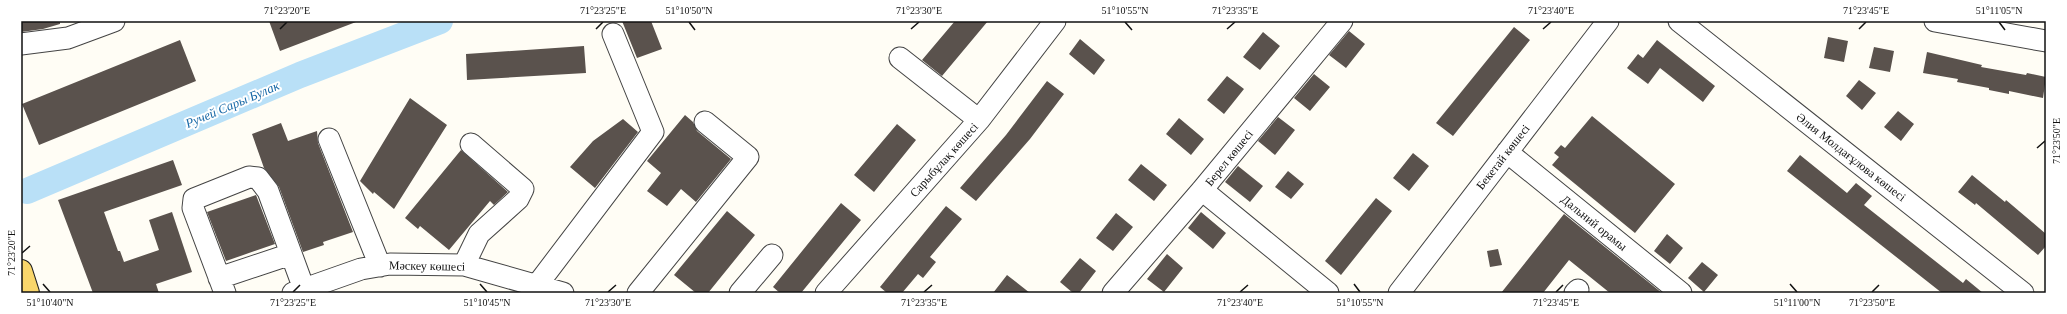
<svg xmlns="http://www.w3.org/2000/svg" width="2067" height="314" font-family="Georgia,serif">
<rect width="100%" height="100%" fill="#fffdf5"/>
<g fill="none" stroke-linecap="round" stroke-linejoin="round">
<path stroke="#b9e0f7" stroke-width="26" d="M27 191 300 75 440 21"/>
</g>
<path fill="#5a524d" d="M21 21H60V24L43 29 21 32Z
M269 21H356V22L280 51Z
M622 21H651L662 49 637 58Z
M955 21H988L942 76 922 60Z
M1514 27 1530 40 1453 136 1436 123Z
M1349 31 1365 44 1346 68 1329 55Z
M1263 32 1280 46 1260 70 1243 57Z
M1828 37 1848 41 1844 62 1824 58Z
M1080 39 1105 60 1094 75 1069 54Z
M180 40 196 81 39 145 22 104Z
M1657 40 1715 86 1703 102 1660 68 1648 84 1627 68 1638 54 1643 58Z
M584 46 586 73 467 80 466 54Z
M1874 47 1894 51 1890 72 1869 68Z
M1927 52 1982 65 1981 67 2026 75 2027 73 2046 77 2043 98 2009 91V94L1989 90V88L1957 82 1958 79 1923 73Z
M1314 74 1330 87 1310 111 1294 98Z
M1227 76 1244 89 1224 114 1207 100Z
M1859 80 1876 93 1862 110 1846 96Z
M1047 81 1064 94 1030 139 976 201 960 188 1006 135Z
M410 98 447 125 394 209 374 192 373 194 360 181Z
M1898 111 1914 124 1901 141 1884 127Z
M685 115 693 122 697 131 731 159 696 202 681 189 667 206 647 191 661 173 647 161Z
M1592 116 1675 184 1635 233 1552 165 1559 157 1554 153 1561 145 1565 148Z
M1278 117 1295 130 1275 155 1258 141Z
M1179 118 1204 139 1191 155 1166 134Z
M623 119 638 132 595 188 570 167 593 141Z
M281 123 288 141 317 131 318 143 353 232 323 242 324 245 303 252 279 187 264 168 252 134Z
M897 124 916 140 874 192 854 175Z
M461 150 508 192 494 205 490 201 449 250 420 226 418 229 405 218Z
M1413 153 1429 166 1409 191 1393 178Z
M1800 155 1847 193 1856 183 1872 196 1864 205 1963 283 1966 279 1983 293H1942L1787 171Z
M173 160 182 185 104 212 118 251H120L124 262 159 250 149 220 172 212 192 272 156 284 159 293H93L58 200Z
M1141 164 1167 185 1154 201 1128 180Z
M1238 166 1263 186 1250 202 1225 182Z
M1288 171 1304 184 1291 199 1275 187Z
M1972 175 2005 202 2006 200 2046 234V246L2038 255 1976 203 1975 205 1958 192Z
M256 195 275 244 226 261 207 212Z
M1376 198 1392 211 1341 275 1325 261Z
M841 203 861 220 801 293H780L773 287Z
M946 206 962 219 930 257 936 262 923 278 918 274 902 293H887L880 287Z
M727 211 755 235 708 293H696L674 275Z
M1201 212 1226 233 1213 249 1188 228Z
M1116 213 1133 227 1113 251 1096 238Z
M1564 214 1662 293H1610L1569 260 1543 293H1501Z
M1667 234 1683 248 1670 264 1654 251Z
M1498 249 1502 265 1490 267 1487 251Z
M1167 254 1183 268 1164 292 1147 279Z
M1080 258 1096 271 1079 293H1073L1060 282Z
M1702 262 1718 275 1704 292 1688 278Z
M1007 275 1030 293H993Z"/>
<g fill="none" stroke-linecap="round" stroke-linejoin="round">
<g stroke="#444" stroke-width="23">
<path id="minor" d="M1679 21 2023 293
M1935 21 2046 41
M21 44 68 38 114 21
M900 58 979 120
M329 139 380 266
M1507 152 1681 293
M1202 190 1328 293
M464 265 479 234 518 199 523 189 471 144
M219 278 291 254
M225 293 193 208 194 199 249 177 258 178 268 191 304 289
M293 293 361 269 390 264 464 265 563 293
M531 293 653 132 613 34
M638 293 748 157 705 122
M740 293 772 255
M826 293 979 120 1055 21
M1113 293 1202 190 1342 21
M1399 293 1608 21
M1575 293 1578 290"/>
</g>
<g stroke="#222" stroke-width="24">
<path id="major" d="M21 271 28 293"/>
</g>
<use href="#minor" stroke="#fff" stroke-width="21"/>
<use href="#major" stroke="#f9d66b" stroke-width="22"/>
</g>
<path fill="none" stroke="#111" stroke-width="1.5" d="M689 22 695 30M1125 22 1132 30M1999 22 2005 30M280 29 287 22M596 29 603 22M911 29 919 22M1227 29 1235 22M1543 29 1551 22M1859 29 1866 22M2037 148 2045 141M22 253 30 246M43 284 50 292M480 284 487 292M1354 284 1360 292M1790 284 1797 292M293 292 300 285M608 292 616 285M924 292 932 285M1240 292 1248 285M1556 292 1563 285M1872 292 1879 285"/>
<g text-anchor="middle" stroke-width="4" stroke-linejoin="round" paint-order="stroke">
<g font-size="12" fill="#111" stroke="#fff">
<text transform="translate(1503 157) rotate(-52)" y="4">Бекетай көшесі</text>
<text transform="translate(1851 157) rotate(38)" y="4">Әлия Молдағұлова көшесі</text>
<text transform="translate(1229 158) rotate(-51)" y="4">Берел көшесі</text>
<text transform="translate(944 160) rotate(-48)" y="4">Сарыбұлақ көшесі</text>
<text transform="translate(1594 223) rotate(39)" y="4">Дальний орамы</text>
<text transform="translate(427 266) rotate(1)" y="4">Мәскеу көшесі</text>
</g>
<g font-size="13" font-style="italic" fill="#1768a6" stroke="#fff">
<text transform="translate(232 104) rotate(-23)" y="5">Ручей Сары Булак</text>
</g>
</g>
<rect width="2067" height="314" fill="none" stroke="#ffffff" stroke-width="44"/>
<rect x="22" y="22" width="2023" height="270" fill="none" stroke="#111" stroke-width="1.5"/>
<g font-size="10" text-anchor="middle" fill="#111">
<text x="287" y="14">71°23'20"E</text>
<text x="603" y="14">71°23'25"E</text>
<text x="689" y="14">51°10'50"N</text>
<text x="919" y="14">71°23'30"E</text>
<text x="1125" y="14">51°10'55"N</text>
<text x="1235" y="14">71°23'35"E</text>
<text x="1551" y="14">71°23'40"E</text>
<text x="1866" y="14">71°23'45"E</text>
<text x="1999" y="14">51°11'05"N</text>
<text transform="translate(2056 141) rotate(-90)" y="4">71°23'50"E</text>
<text transform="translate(11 253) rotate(-90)" y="4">71°23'20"E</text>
<text x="50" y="306">51°10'40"N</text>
<text x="293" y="306">71°23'25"E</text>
<text x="487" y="306">51°10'45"N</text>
<text x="608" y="306">71°23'30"E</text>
<text x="924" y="306">71°23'35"E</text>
<text x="1240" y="306">71°23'40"E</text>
<text x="1360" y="306">51°10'55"N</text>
<text x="1556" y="306">71°23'45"E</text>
<text x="1797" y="306">51°11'00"N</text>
<text x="1872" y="306">71°23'50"E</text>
</g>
</svg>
